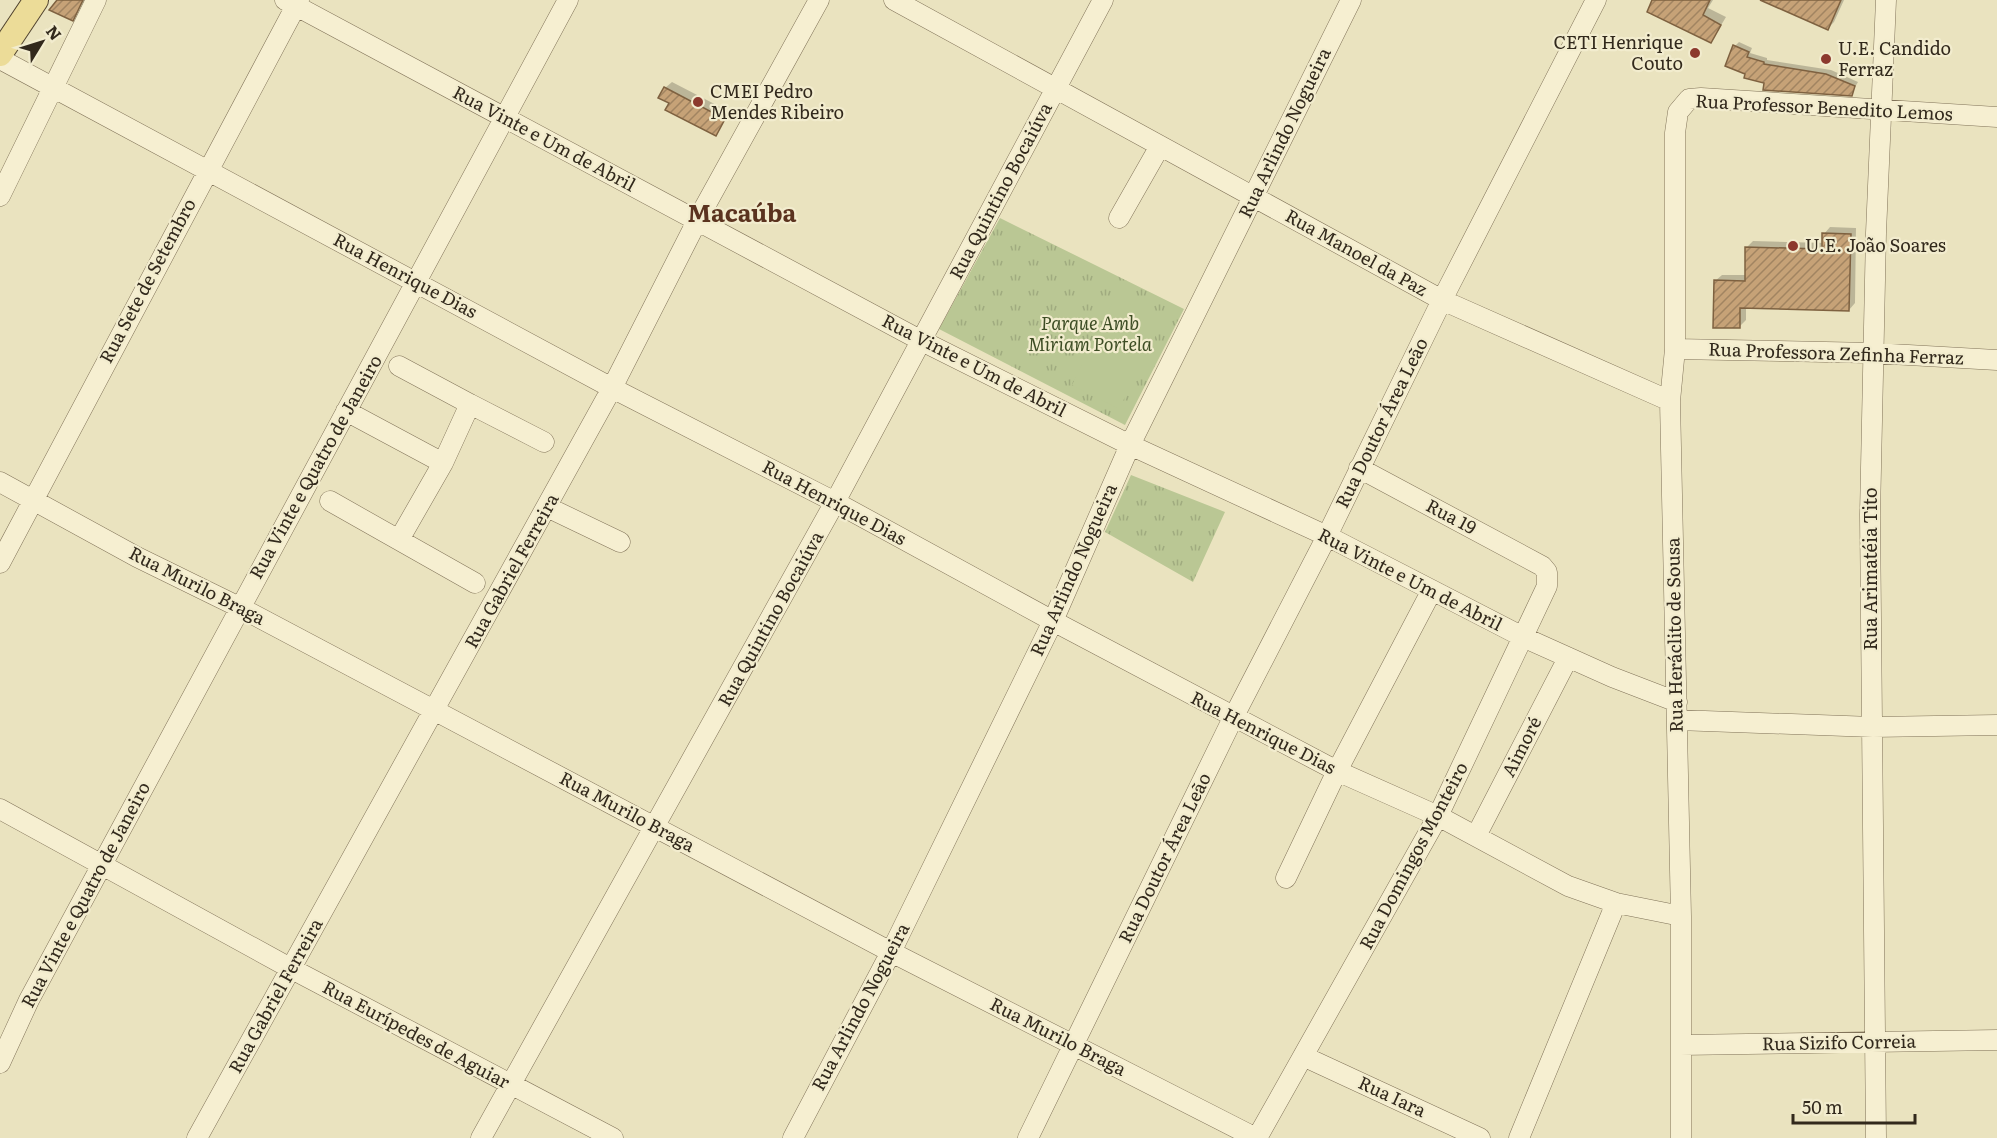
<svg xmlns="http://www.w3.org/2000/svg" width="1997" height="1138" font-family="Literata,serif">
<defs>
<pattern id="grass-tufts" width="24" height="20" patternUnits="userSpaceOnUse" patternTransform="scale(1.5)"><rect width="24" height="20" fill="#bac794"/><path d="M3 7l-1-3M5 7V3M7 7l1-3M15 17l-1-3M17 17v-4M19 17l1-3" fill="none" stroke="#a0ab7f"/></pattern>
<pattern id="building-hatch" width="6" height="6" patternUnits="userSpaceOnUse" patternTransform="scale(1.5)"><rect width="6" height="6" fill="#c6a277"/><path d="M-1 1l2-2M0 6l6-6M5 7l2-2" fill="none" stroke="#a18461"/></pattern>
</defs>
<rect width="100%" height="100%" fill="#eae3bf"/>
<path fill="url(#grass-tufts)" d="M1000 218 1184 309 1125 425 939 329Z
M1131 475 1225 512 1193 582 1105 532Z"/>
<path fill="#bac794" d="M1116 295 1164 319 1119 409 1072 385Z"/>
<path fill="#0003" d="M59 0H85L72 19Z
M1654 0H1713L1708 8 1726 17 1711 42Z
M1763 0H1844L1834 22 1827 29Z
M1739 42 1752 48 1750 53 1767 58V60L1831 70 1858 82 1851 94 1746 74 1735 46Z
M672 82 730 112 716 134 671 102 665 88Z
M1830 227 1856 228 1855 303 1849 310 1746 307V320L1740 326 1715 281 1722 275H1746L1747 247 1753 241 1824 243V234Z"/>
<path fill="url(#building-hatch)" stroke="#7e6140" stroke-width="1.5" d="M57 0H83L73 21 49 10Z
M1652 0H1710L1703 15 1721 25 1711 43 1647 12Z
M1760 0H1841L1828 30Z
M1733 45 1749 52 1747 57 1764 62V64L1826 74 1855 86 1852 96 1763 90 1764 83 1744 78 1745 74 1725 66Z
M664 87 725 119 716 136 665 110 669 103 658 98Z
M1822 233 1851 234 1849 311 1740 308V328H1713L1714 280 1745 281V247L1822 249Z"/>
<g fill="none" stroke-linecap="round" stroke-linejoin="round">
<g stroke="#817359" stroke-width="21">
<path id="minor" d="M285 0 920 340 1130 445 1327 536 1523 637 1612 677 1677 702
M894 0 1442 300 1670 401
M0 59 612 388 835 502 1053 621 1337 771 1438 816 1568 886 1616 903 1681 916
M0 196 96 0
M1119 218 1160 146
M1675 349 1873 353 1997 360
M399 366 470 404
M346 411 443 463 400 538
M443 463 470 404 544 442
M0 482 137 557 239 607 891 952 1256 1138
M330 501 475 583
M547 507 620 542
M0 563 299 0
M1677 720 1873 727 1997 725
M0 809 290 968 613 1138
M1476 836 1568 658
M1286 878 1337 771 1432 590
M1681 1045 1997 1040
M1305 1057 1480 1138
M0 1063 29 1000 568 0
M197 1138 612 388 698 219 819 0
M481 1138 835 502 1103 0
M793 1138 891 952 1053 621 1130 445 1351 0
M1028 1138 1233 718 1327 536 1442 300 1596 0
M1257 1138 1438 816 1547 586V572L1542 566 1359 468
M1519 1138 1616 903
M1681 1138V916L1670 401 1675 349V133L1678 112 1689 99 1701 98 1997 117
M1876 1138 1870 515 1876 233 1886 0"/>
</g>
<g stroke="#4f412d" stroke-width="26">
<path id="major" d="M0 54 36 0"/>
</g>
<use href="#minor" stroke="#f6efd1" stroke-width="20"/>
<use href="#major" stroke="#ecdc98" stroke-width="24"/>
</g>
<g fill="#8c392d" stroke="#f2ecce" stroke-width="2">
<circle cx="1695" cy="53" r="6"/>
<circle cx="1826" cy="59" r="6"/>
<circle cx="698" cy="102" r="6"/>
<circle cx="1793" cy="246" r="6"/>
</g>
<g text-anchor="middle" stroke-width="4.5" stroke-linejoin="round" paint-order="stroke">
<g font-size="18" fill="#32291c" stroke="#f2ecce" text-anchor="start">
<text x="1683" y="49" text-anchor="end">CETI Henrique<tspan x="1683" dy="21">Couto</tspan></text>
<text x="1838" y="55">U.E. Candido<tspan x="1838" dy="21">Ferraz</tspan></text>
<text x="710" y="98">CMEI Pedro<tspan x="710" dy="21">Mendes Ribeiro</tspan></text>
<text x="1805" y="252">U.E. João Soares</text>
</g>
<g font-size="18" fill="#32291c" stroke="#f2ecce">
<text transform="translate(1824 108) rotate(3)" y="6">Rua Professor Benedito Lemos</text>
<text transform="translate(1285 133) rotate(-64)" y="6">Rua Arlindo Nogueira</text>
<text transform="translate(544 139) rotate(28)" y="6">Rua Vinte e Um de Abril</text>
<text transform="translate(1001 191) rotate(-62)" y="6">Rua Quintino Bocaiúva</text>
<text transform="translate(1356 253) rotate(29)" y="6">Rua Manoel da Paz</text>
<text transform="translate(405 276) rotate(28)" y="6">Rua Henrique Dias</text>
<text transform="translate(148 281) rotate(-62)" y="6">Rua Sete de Setembro</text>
<text transform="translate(1836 354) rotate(2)" y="6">Rua Professora Zefinha Ferraz</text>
<text transform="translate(974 366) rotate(27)" y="6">Rua Vinte e Um de Abril</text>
<text transform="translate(1382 423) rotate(-64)" y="6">Rua Doutor Área Leão</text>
<text transform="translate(316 467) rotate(-61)" y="6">Rua Vinte e Quatro de Janeiro</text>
<text transform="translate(834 503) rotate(28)" y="6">Rua Henrique Dias</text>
<text transform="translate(1451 517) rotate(28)" y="6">Rua 19</text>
<text transform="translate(1871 569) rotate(-90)" y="6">Rua Arimatéia Tito</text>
<text transform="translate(1074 570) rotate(-66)" y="6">Rua Arlindo Nogueira</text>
<text transform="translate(512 571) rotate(-61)" y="6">Rua Gabriel Ferreira</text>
<text transform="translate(1410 580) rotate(27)" y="6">Rua Vinte e Um de Abril</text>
<text transform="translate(197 586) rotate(27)" y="6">Rua Murilo Braga</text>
<text transform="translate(771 619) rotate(-61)" y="6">Rua Quintino Bocaiúva</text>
<text transform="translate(1675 635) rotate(-91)" y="6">Rua Heráclito de Sousa</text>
<text transform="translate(1263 733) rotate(27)" y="6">Rua Henrique Dias</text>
<text transform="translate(1522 747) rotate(-63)" y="6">Aimoré</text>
<text transform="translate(627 812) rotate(28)" y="6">Rua Murilo Braga</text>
<text transform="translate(1414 856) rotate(-62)" y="6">Rua Domingos Monteiro</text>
<text transform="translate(1165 858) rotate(-64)" y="6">Rua Doutor Área Leão</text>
<text transform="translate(86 895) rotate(-62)" y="6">Rua Vinte e Quatro de Janeiro</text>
<text transform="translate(276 996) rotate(-61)" y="6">Rua Gabriel Ferreira</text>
<text transform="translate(861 1007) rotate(-62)" y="6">Rua Arlindo Nogueira</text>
<text transform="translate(416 1035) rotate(28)" y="6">Rua Eurípedes de Aguiar</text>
<text transform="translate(1058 1037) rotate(27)" y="6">Rua Murilo Braga</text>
<text transform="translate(1839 1043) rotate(-1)" y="6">Rua Sizifo Correia</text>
<text transform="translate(1392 1097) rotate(25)" y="6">Rua Iara</text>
</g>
<g font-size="18" font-style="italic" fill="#3d4d24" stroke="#f2ecce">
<text x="1090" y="330">Parque Amb<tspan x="1090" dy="21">Miriam Portela</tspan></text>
</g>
<g font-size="24" font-weight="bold" fill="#5b331f" stroke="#f2ecce">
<text x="742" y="222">Macaúba</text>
</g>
</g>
<g transform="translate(42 42) rotate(52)" stroke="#f2ecce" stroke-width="4.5" paint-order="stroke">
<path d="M0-4.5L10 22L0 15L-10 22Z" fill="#32291c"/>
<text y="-9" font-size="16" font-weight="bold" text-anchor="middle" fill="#32291c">N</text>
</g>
<path d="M1793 1114v9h122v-9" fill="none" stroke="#32291c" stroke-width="3"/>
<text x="1802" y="1114" font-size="18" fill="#32291c" stroke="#f2ecce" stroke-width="4.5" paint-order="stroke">50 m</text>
</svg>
